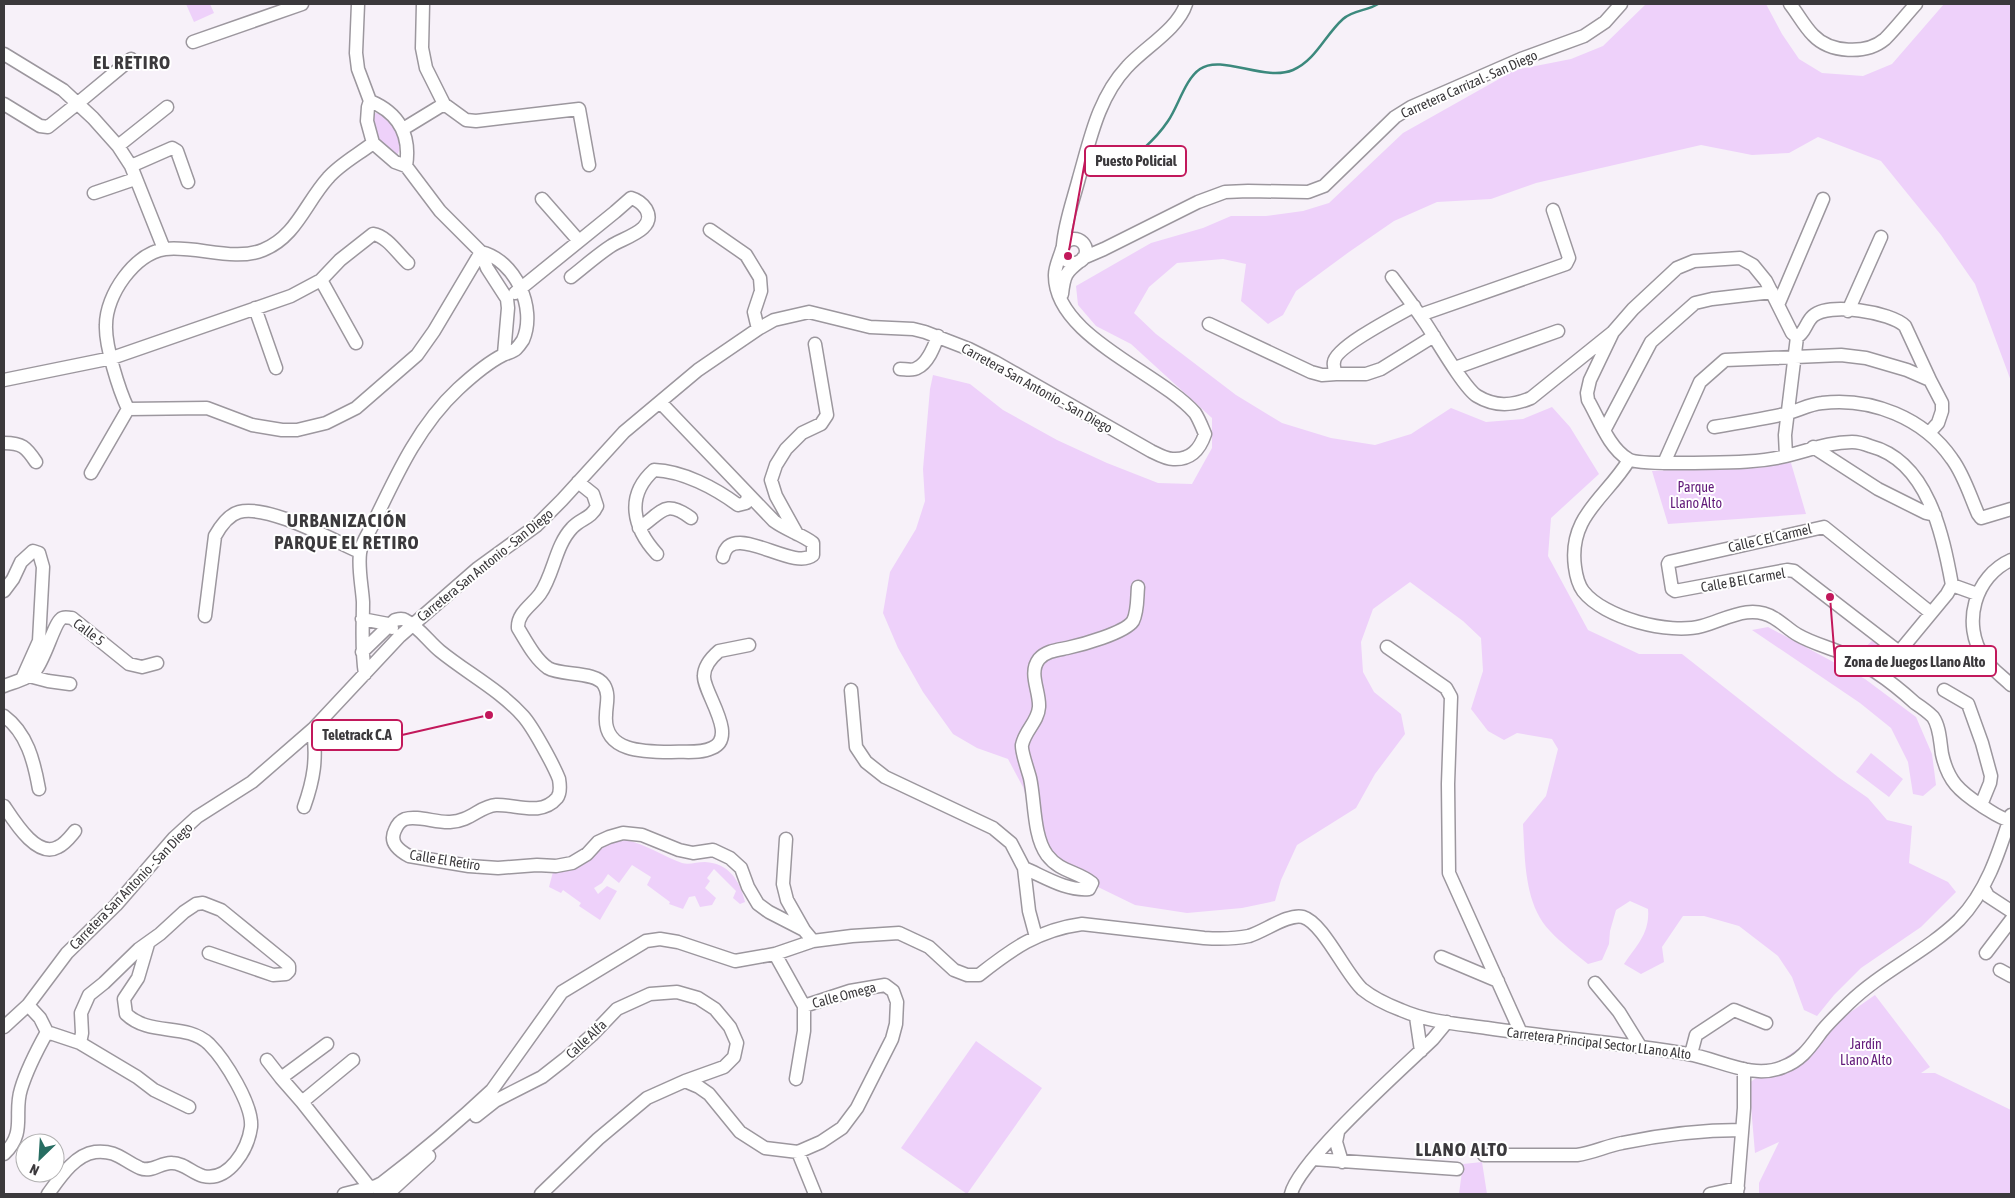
<svg xmlns="http://www.w3.org/2000/svg" width="2015" height="1198" font-family="'Asap Condensed',sans-serif">
<rect width="100%" height="100%" fill="#f7f1f9"/>
<path fill="#eed1fa" d="M186 4H210L214 13 194 22Z
M1646 4H1766L1782 34 1799 59 1822 73 1863 76 1892 64 1944 4H2011V381L1975 284 1941 235 1881 161 1818 137 1789 153 1752 155 1701 145 1536 183 1491 199 1437 202 1394 221 1349 252 1296 291 1283 315 1268 324 1241 301 1246 264 1223 259 1177 263 1149 287 1134 313 1156 334 1236 395 1282 423 1331 438 1375 445 1411 434 1451 408 1486 422 1523 419 1552 407 1570 427 1599 474 1551 518 1548 556 1588 630 1639 654H1682L1838 777 1868 798 1887 820 1912 826 1909 863 1948 882 1956 892 1921 927 1861 968 1834 995 1817 1016 1804 1010 1792 977 1778 956 1739 926 1704 916H1683L1662 947 1664 962 1641 974 1624 964C1637 945 1650 933 1648 909L1630 901 1616 910 1610 931 1609 944 1602 960 1588 964C1575 953 1561 943 1550 931 1524 904 1525 859 1523 824L1546 796 1558 749 1552 739 1517 733 1504 740 1488 731 1471 709 1483 671 1481 638 1463 621 1410 582 1373 609 1361 642 1363 672 1374 692 1401 714 1405 734 1375 774 1356 808 1297 845 1281 880 1275 901 1242 908 1187 913 1135 905 1061 869 1034 821 1023 787 1008 759 977 748 953 734 923 692 898 648 883 613 890 572 916 529 925 501 923 469 930 389 933 375 970 384 1003 410 1057 440 1107 463 1158 483 1192 484 1212 448V418L1131 344 1096 326 1078 305 1076 286 1151 243 1203 228 1231 216H1266L1303 211 1329 203 1403 133 1515 70 1571 59 1603 46Z
M375 113C390 114 406 142 397 155L387 153C379 140 374 131 372 116Z
M1791 463 1806 514 1668 524 1652 471Z
M1768 627 1865 679 1916 717 1932 754 1936 785 1923 796 1913 794 1908 762 1891 728 1860 703 1752 630Z
M1875 638 1899 655 1885 687 1857 670 1858 654Z
M1871 753 1903 779 1889 797 1856 772Z
M627 840C647 845 663 856 682 863 689 865 697 862 705 862 729 863 740 881 745 902L740 904 733 898 736 891 714 869 707 878 710 881 705 888 716 898 712 905 700 907 695 896 689 897 683 909 669 904 670 902 647 885 651 877 632 865 619 883 608 874 602 883 594 888 598 894 607 886 617 891 600 920 579 906 581 903 563 890 561 893 549 887 553 872C584 872 582 857 604 845 611 841 620 841 627 840Z
M1875 995 1930 1067 1921 1073H1935L2011 1110V1194H1759V1183L1779 1142 1755 1153 1749 1083Z
M976 1041 1042 1088 967 1194 901 1148Z
M1482 1162 1487 1194H1459L1463 1164Z"/>
<g fill="none" stroke-linecap="round" stroke-linejoin="round">
<path stroke="#3c897d" stroke-width="2.5" d="M1113 173C1134 157 1154 142 1168 121 1178 107 1185 79 1200 69 1222 54 1264 82 1293 70 1316 60 1325 35 1343 19 1353 10 1367 11 1378 4"/>
<g stroke="#9c979e" stroke-width="15">
<path id="minor" d="M358 4 356 53 358 69 370 101 368 107 367 121 373 143 395 162 406 166 440 211 481 252 487 268 507 299 508 308 504 354
M423 4 422 48 426 68 444 104 466 120 476 121 579 109 589 165
M1790 4C1798 14 1804 26 1813 35 1830 53 1866 55 1885 39 1896 28 1906 15 1916 4
M193 42 302 4
M4 54 63 90 93 118 118 146 131 166 164 249
M370 101C399 113 411 135 406 166
M4 104 40 126 48 127 78 103 131 59
M403 129 444 104
M118 146 167 107
M131 166 172 148 177 151 188 182
M94 193 135 179
M542 199 579 241
M710 230 746 255 760 278 761 291 754 312 758 329
M1062 251a12 12 0 1 1 24 0a12 12 0 1 1-24 0Z
M1063 245C1065 222 1073 201 1079 178 1090 140 1098 98 1127 67 1144 48 1178 29 1186 4
M1083 258 1104 249 1198 202 1225 192 1248 191 1308 192 1324 186 1395 117 1411 107 1521 59 1584 36 1605 22 1621 4
M1392 277C1404 293 1415 308 1426 324 1436 339 1464 388 1477 396 1495 407 1512 406 1531 398L1613 332
M321 280 356 343
M515 293 615 212 631 198C638 200 642 203 646 209 658 230 622 238 611 246 597 255 584 267 571 277
M1062 294C1064 275 1066 272 1080 261
M1778 305 1823 199
M1414 306C1400 314 1335 347 1334 362 1333 366 1335 371 1336 374H1366L1381 369 1434 336
M255 308 276 368
M1848 311 1881 237
M1420 315 1566 264 1569 258 1553 210
M1209 324 1311 372 1322 375 1336 374
M1797 337C1805 333 1806 322 1813 316 1829 302 1891 312 1905 326L1930 380
M1455 368 1558 331
M900 369C905 369 913 371 917 368 928 363 934 347 938 336
M4 380 112 358 291 296 321 280 340 260 373 234C387 236 398 254 408 263
M660 402 774 521C786 530 801 534 813 543V555C792 572 731 519 723 557
M1714 427C1738 423 1762 419 1785 414 1798 411 1809 404 1822 403 1871 397 1924 418 1952 459 1964 475 1970 496 1978 514L1981 518 2011 509
M1605 429 1651 342 1695 303 1712 299 1772 292
M4 443C22 443 26 447 36 462
M1813 447 1878 489 1926 513 1935 515
M1786 456 1785 435 1797 337 1792 333 1766 281 1753 265 1740 258 1694 261 1677 268 1633 309 1613 332 1590 380 1587 393 1588 400C1599 419 1609 448 1628 459 1636 464 1673 463 1684 463 1718 462 1752 464 1786 456 1808 451 1828 442 1852 442 1858 442 1865 444 1870 446 1928 461 1943 535 1952 585L1947 594 1880 675
M1629 460C1606 498 1568 516 1575 567 1576 575 1578 584 1583 591 1604 618 1669 635 1702 626 1725 620 1750 603 1774 618 1783 623 1789 630 1798 635 1810 642 1824 646 1837 651 1866 663 1892 682 1915 703 1921 707 1928 712 1933 717 1940 727 1940 742 1942 754 1948 781 1959 791 1982 806 1992 812 1999 818 2011 821
M1664 463 1700 382 1725 360 1841 355 1866 358 1907 370 1930 380 1942 403V411L1938 423 1929 433
M91 473 128 409
M578 482 593 494 597 506C591 519 581 518 572 528 555 546 554 574 540 594 532 605 517 613 518 628 526 641 535 659 548 668 561 676 596 671 604 685 610 695 606 705 606 715 603 752 644 752 671 752 684 751 700 754 712 748 739 737 703 692 704 676 704 666 712 657 719 651L749 645
M639 528C662 513 664 498 691 518
M797 534 776 496 771 480 776 465 786 449 802 433 821 424 827 415 815 344
M657 554C633 528 625 496 654 470 683 471 715 488 738 505L746 503 748 496
M2011 560C1975 576 1961 624 1984 658 1990 668 2002 676 2011 685
M1952 585 1977 594
M4 591 13 579 21 562 33 551 39 553 43 567 39 641 22 679
M205 616 215 536C220 527 228 515 239 512 268 504 332 540 360 552
M362 619 388 624 392 628
M1387 647 1446 688 1451 697 1448 784 1449 873 1521 1033
M362 652 395 620C399 619 402 618 405 620 419 627 428 641 440 651 467 673 500 690 523 716 533 727 554 766 559 779 560 785 561 793 557 798 541 817 515 804 496 805 480 806 471 821 450 822 437 823 417 815 405 819 400 821 397 825 395 830 389 842 398 850 409 856L469 866 498 868 537 865 556 866 572 863 587 854 598 842 609 837 623 833 642 835 679 850 693 853 713 850 730 858 741 868 748 887 758 904 769 912 804 930 813 941
M1899 652 1794 571 1787 570 1675 591 1672 589 1668 564 1669 562 1824 527 1931 613
M365 674C361 650 363 626 363 602 362 586 358 569 360 553 361 544 368 534 372 526 395 478 418 426 458 389 471 377 487 363 503 355 507 353 513 352 516 349 519 346 521 343 523 340 537 308 515 260 481 252L434 331 417 355 356 408 326 423 297 430H282L252 425 207 408 128 409C119 390 105 346 106 325 106 295 134 254 165 249 195 245 234 262 263 250 296 237 306 202 328 178 340 164 359 154 373 143
M29 676 48 681 70 684
M4 686C14 682 28 679 35 671 45 659 54 624 61 619 64 616 68 618 72 618L129 664 142 667 157 663
M851 690 856 747 866 762 885 777 993 828 1011 843 1024 868 1029 911 1036 937
M1944 690 1968 704 1982 743 1991 776 1990 783 1981 805
M4 716C27 733 34 761 39 789
M4 806C14 821 37 859 58 847 65 844 70 837 75 831
M304 807C314 779 317 759 313 729
M786 839 783 884 787 900 804 930
M1024 868C1045 877 1066 891 1089 889L1092 883C1077 871 1060 872 1047 855 1033 836 1035 800 1030 778 1028 770 1021 751 1022 745 1025 730 1038 722 1039 707 1040 691 1028 673 1039 659 1046 651 1057 650 1067 648 1081 645 1125 633 1133 621 1138 611 1137 597 1138 587
M1983 887 1988 896 2011 911
M1986 953 2011 920
M775 954 804 1006V1031L796 1079
M1441 957 1498 981
M2000 970 2011 976
M1595 983 1619 1012 1640 1046
M1416 1017 1421 1051
M4 1027 28 1005 67 953 116 905 174 838 197 817 252 782 313 729 400 636 478 568 536 526 562 500 624 432 698 370 758 329 774 320 809 312 870 327 913 329 925 332 969 349 995 362 1151 451C1157 454 1166 459 1173 459 1191 460 1200 449 1205 434 1202 427 1199 419 1195 413 1159 372 1054 336 1055 275 1055 266 1060 257 1062 249
M47 1032 80 1043 137 1077 154 1090 189 1107
M80 1043 82 1033 81 1013 89 995 104 983 139 949 160 934 184 912 196 904 203 903 221 910 286 963 289 966V971L286 974 273 975 209 953
M1691 1054 1696 1035 1734 1010 1766 1023
M267 1060 281 1078
M353 1060 302 1102 370 1188
M302 1102 281 1078 327 1044
M476 1116 495 1101 542 1077 565 1059 592 1035 617 1009 650 994 677 992 698 998 715 1009 730 1027 737 1043 734 1057 724 1067 685 1081
M1338 1132 1336 1142 1342 1162
M798 1152 815 1194
M4 1154C27 1132 13 1114 21 1089 27 1069 37 1050 47 1032L40 1018 28 1005
M1484 1155H1577C1593 1153 1606 1146 1622 1143 1660 1135 1702 1130 1742 1130
M1313 1159 1457 1169
M48 1194C59 1179 74 1155 95 1152 117 1150 122 1160 140 1168 152 1173 161 1162 172 1163 184 1163 192 1173 203 1176 229 1182 248 1149 251 1127 253 1105 225 1060 209 1044 186 1022 150 1037 126 1014L124 999 138 978 148 944
M344 1194 376 1186 382 1183C420 1154 457 1123 492 1090L562 992 646 941 660 939 678 942 735 961 775 954 813 941 852 936 899 933 929 947 954 970 967 975H979C1012 949 1038 930 1082 924L1204 938C1219 939 1234 939 1249 936 1265 931 1289 913 1303 917 1323 923 1345 973 1362 989 1373 998 1388 1005 1401 1010 1428 1022 1459 1024 1487 1028 1554 1038 1621 1043 1688 1054 1719 1059 1752 1080 1783 1067 1802 1060 1810 1047 1822 1031 1830 1021 1840 1012 1849 1003 1882 971 1926 952 1959 920 1987 891 1999 852 2011 815
M380 1194 393 1189 429 1156
M541 1194 598 1139 647 1098 685 1081 699 1087 709 1094 740 1132 765 1148 798 1152 821 1142 842 1128 857 1108 892 1039 896 1024 897 1002 893 991 885 985 850 991 804 1006
M1291 1194C1299 1160 1404 1067 1433 1039L1447 1022
M1710 1194 1738 1188
M1737 1194 1744 1108V1069"/>
</g>
<use href="#minor" stroke="#fff" stroke-width="12"/>
</g>
<g text-anchor="middle" stroke-width="4" stroke-linejoin="round" paint-order="stroke">
<g font-size="14" fill="#3b393c" stroke="#fff">
<text transform="translate(1469 84) rotate(-24)" y="5">Carretera Carrizal - San Diego</text>
<text transform="translate(1037 388) rotate(29)" y="5">Carretera San Antonio - San Diego</text>
<text transform="translate(1770 538) rotate(-13)" y="5">Calle C El Carmel</text>
<text transform="translate(485 565) rotate(-39)" y="5">Carretera San Antonio - San Diego</text>
<text transform="translate(1743 580) rotate(-10)" y="5">Calle B El Carmel</text>
<text transform="translate(89 632) rotate(37)" y="5">Calle 5</text>
<text transform="translate(445 860) rotate(9)" y="5">Calle El Retiro</text>
<text transform="translate(131 886) rotate(-46)" y="5">Carretera San Antonio - San Diego</text>
<text transform="translate(844 995) rotate(-15)" y="5">Calle Omega</text>
<text transform="translate(586 1039) rotate(-43)" y="5">Calle Alfa</text>
<text transform="translate(1599 1043) rotate(7)" y="5">Carretera Principal Sector LLano Alto</text>
</g>
<g font-size="14" fill="#621a7a" stroke="#fff">
<text x="1696" y="492">Parque<tspan x="1696" dy="16">Llano Alto</tspan></text>
<text x="1866" y="1049">Jardín<tspan x="1866" dy="16">Llano Alto</tspan></text>
</g>
<g font-size="19" font-weight="bold" letter-spacing="1" fill="#3b393c" stroke="#fff">
<text x="132" y="69">EL RETIRO</text>
<text x="347" y="527">URBANIZACIÓN<tspan x="347" dy="22">PARQUE EL RETIRO</tspan></text>
<text x="1462" y="1156">LLANO ALTO</text>
</g>
</g>
<path fill="none" stroke="#c2185b" stroke-width="2" d="M1068 256L1085 161M1830 597L1835 661M489 715L402 735"/>
<g fill="#c2185b" stroke="#fff" stroke-width="2">
<circle cx="1068" cy="256" r="5"/>
<circle cx="1830" cy="597" r="5"/>
<circle cx="489" cy="715" r="5"/>
</g>
<g fill="#fff" stroke="#c2185b" stroke-width="2">
<rect x="1085" y="146" width="101" height="30" rx="5"/>
<rect x="1835" y="646" width="161" height="30" rx="5"/>
<rect x="312" y="720" width="90" height="30" rx="5"/>
</g>
<g font-size="15" text-anchor="middle" font-weight="bold" fill="#3b393c">
<text x="1136" y="166">Puesto Policial</text>
<text x="1915" y="667">Zona de Juegos Llano Alto</text>
<text x="357" y="740">Teletrack C.A</text>
</g>
<rect width="2015" height="1198" fill="none" stroke="#3b393c" stroke-width="10"/>
<g transform="translate(40 1158) rotate(205)"><circle r="24" fill="#ffffff" stroke="#b1b0b1"/>
<path d="M0-4L9 19L0 12L-9 19Z" fill="#276d62"/>
<text y="-8" font-size="14" font-weight="bold" text-anchor="middle" fill="#3b393c">N</text>
</g>
</svg>
